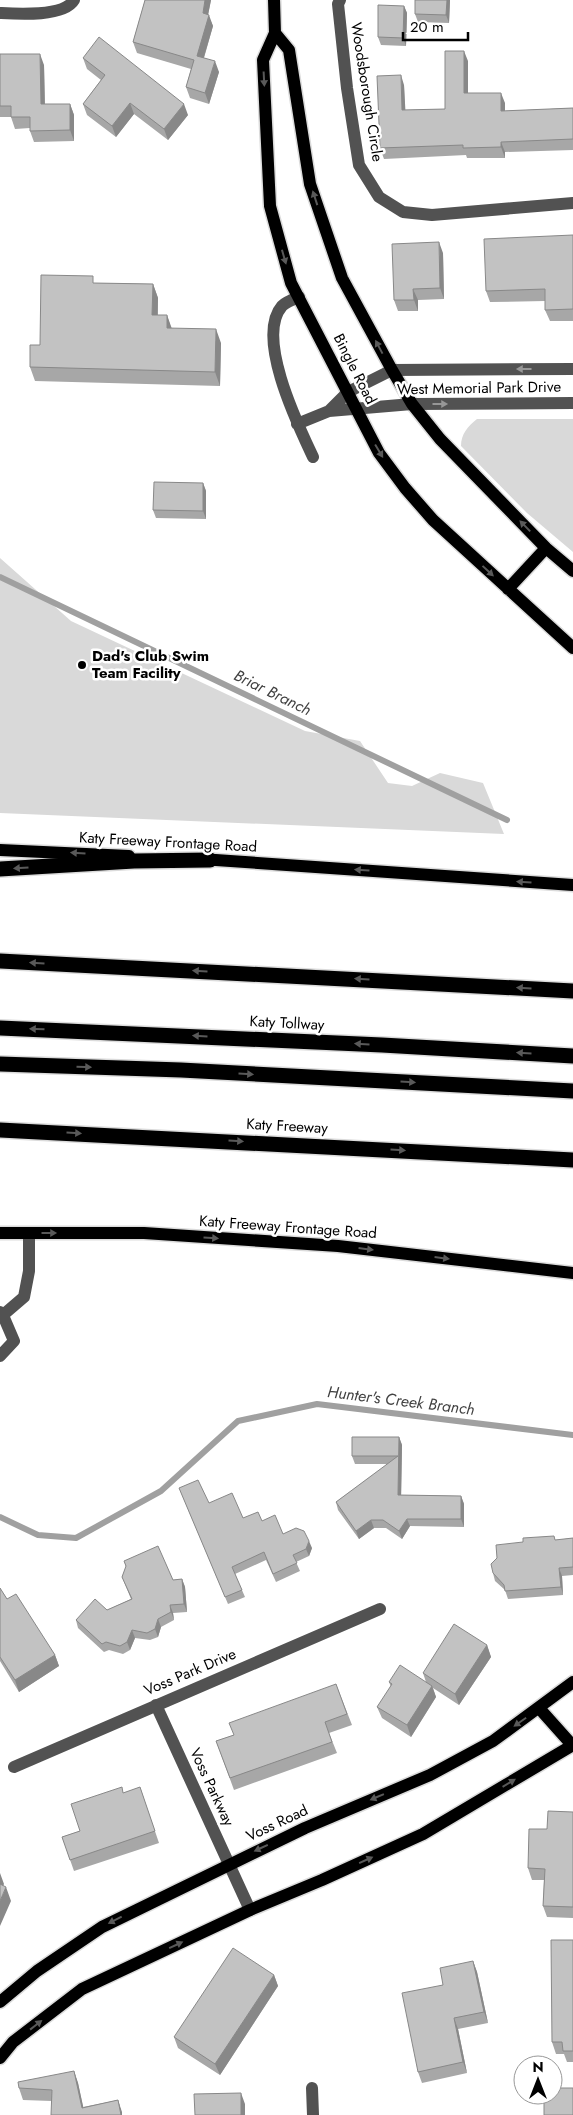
<svg xmlns="http://www.w3.org/2000/svg" width="573" height="2115" font-family="Jost,sans-serif">
<rect width="100%" height="100%" fill="#fff"/>
<path fill="#d9d9d9" d="M477 419H573V552L527 513 461 446C461 434 468 426 477 419Z
M0 558 71 621 305 731 360 741 388 783 412 786 440 773 483 783 504 834 0 813Z"/>
<g fill="none" stroke-linecap="round" stroke-linejoin="round">
<path stroke="#a0a0a0" stroke-width="6" d="M0 577 507 820
M0 1517 38 1535 76 1538 161 1491 238 1421 317 1404 573 1435"/>
<g stroke="#dbdbdb" stroke-width="15">
<path id="major" d="M274 0 275 33 263 60 270 206 291 283 379 453 405 488 433 520 573 648
M275 33 289 50 310 184 342 278 392 370 412 404 440 439 546 548 573 571
M508 589 546 548
M0 850 129 856
M201 859 573 885
M0 1233H144L338 1246 573 1273
M539 1708 572 1745
M0 2002 37 1971 102 1927 305 1828 430 1775 493 1741 573 1682
M0 2058 13 2042 82 1989 250 1910 322 1880 423 1834 573 1745"/>
</g>
<g stroke="#dbdbdb" stroke-width="18">
<path id="highway" d="M0 869 134 861 210 860
M0 961 573 991
M0 1028 382 1045 573 1056
M0 1064 181 1070 573 1091
M0 1130 573 1160"/>
</g>
<path stroke="#525252" stroke-width="12" d="M340 0 338 4 347 88 359 165 379 197 403 212 432 215 573 203
M0 13C18 14 64 17 74 0
M299 297C294 299 286 302 282 306 255 337 298 425 313 457
M329 411 348 392 392 370 573 369
M297 424 329 411 412 404 573 403
M0 1312 2 1313 14 1341 0 1356
M3 1315 24 1297 29 1271V1233
M156 1705 250 1910
M14 1767 380 1609
M312 2088 313 2115"/>
<use href="#major" stroke="#000" stroke-width="12"/>
<use href="#highway" stroke="#000" stroke-width="15"/>
</g>
<path fill="#a7a7a7" d="M145 0H211L208 15 213 26 204 58 219 72 209 104 190 98 186 87 191 69 137 53 133 42Z
M415 0H450L449 23 418 22 415 14Z
M404 6 407 13 406 46 381 45 378 37Z
M0 54 44 65 45 104H70L74 115V141L34 142 30 131V128L15 129 11 117H0Z
M83 58 188 115 168 140 134 114 116 137 87 115 83 104 101 80 87 69Z
M468 61V93L505 103V111L573 108V150L505 152V158H467L466 155 384 159 380 148 404 85 405 110 445 109Z
M573 235V321H550L545 310V301L490 302 486 291Z
M443 253 444 299 418 300V311H398L394 300Z
M96 283 153 284 158 298V315H167L171 328 221 343 220 386 35 381 30 367 40 345Z
M203 483 206 491V519L156 518 153 510Z
M399 1437 402 1445 401 1495 461 1496 464 1504V1527L410 1526 402 1539 386 1528H374L359 1539 338 1510 336 1502 388 1464H355L352 1456Z
M179 1488 209 1503 243 1518 262 1521 283 1534 312 1548 309 1556 296 1562 300 1571 276 1582 266 1560 235 1574 245 1597 228 1604Z
M573 1538V1575L562 1576 563 1595 508 1599 505 1590 495 1581 493 1573 556 1540Z
M124 1561 173 1580 182 1579 185 1587 187 1612 173 1613 174 1620 161 1627 158 1637 150 1640 135 1638 130 1650 123 1654 109 1650 104 1652 78 1628 76 1620 107 1610 131 1599 122 1577 126 1567Z
M0 1588 7 1599 55 1655 59 1666 19 1692 0 1661Z
M487 1645 491 1657 459 1705 433 1688 436 1697 411 1737 382 1718 377 1707 391 1687 389 1682H426L423 1673Z
M336 1684 352 1725 329 1733 337 1753 234 1790 216 1741 234 1735Z
M140 1787 159 1843 74 1871 62 1837 80 1831 124 1793Z
M573 1812V1918L547 1917 543 1906 544 1880H532L528 1868 547 1829Z
M573 1940V2062H567L564 2054H556L552 2042Z
M473 1961 477 1972 488 2023 458 2029 467 2073 422 2083 418 2072 443 1985Z
M274 1975 278 1986 220 2075 178 2048 174 2037Z
M74 2071 78 2083 83 2107 118 2100 122 2115 52 2101 23 2100 19 2088Z"/>
<path fill="#888" d="M205 0H211L207 20 209 15 213 26 201 67 197 56 203 13Z
M447 0H450L449 23 446 15Z
M404 6 407 13 406 46 403 38Z
M464 51 468 61V104L464 93Z
M40 54 44 65 45 116 41 104Z
M215 61 219 72 209 104 205 93Z
M401 75 404 85 406 121 402 110Z
M501 93 505 103V122L501 111Z
M130 103 134 114 116 137 112 126Z
M70 104 74 115V141L70 130Z
M184 104 188 115 168 140 164 129Z
M501 142 505 152V158L501 147Z
M439 242 443 253 444 299 440 288Z
M153 284 158 298 157 329 152 315Z
M413 289 418 300V311L414 300Z
M167 315 172 329 167 328Z
M216 329 221 343 220 386 215 372Z
M203 483 206 491V519L203 511Z
M399 1437 402 1445 401 1503 398 1495Z
M461 1496 464 1504V1527L461 1519Z
M407 1519 410 1526 402 1539 399 1531Z
M371 1520 374 1528 359 1539 356 1531Z
M309 1541 312 1548 309 1556 306 1549Z
M559 1568 562 1576 563 1595 561 1587Z
M182 1579 185 1587 187 1612 184 1604Z
M170 1605 173 1613 174 1620 171 1612Z
M158 1619 161 1627 158 1637 155 1629Z
M132 1630 135 1638 130 1650 127 1642Z
M487 1645 491 1657 459 1705 455 1694Z
M55 1655 59 1666 19 1692 15 1680Z
M432 1686 436 1697 411 1737 407 1725Z
M0 1873 4 1884 0 1893Z
M6 1887 11 1901 0 1926V1901Z
M473 1961 477 1972 488 2023 484 2012Z
M274 1975 278 1986 220 2075 215 2064Z
M454 2018 458 2029 467 2073 463 2062Z
M74 2071 78 2083 85 2115 82 2108Z
M241 2093 245 2104V2115H241Z
M118 2100 122 2112V2115H121Z"/>
<path fill="#c2c2c2" stroke="#888" d="M145 0H205L203 13 209 15 197 56 215 61 205 93 186 87 194 60 133 42Z
M415 0H447L446 15 415 14Z
M378 5 404 6 403 38 378 37Z
M99 37 184 104 164 129 130 103 112 126 83 104 105 75 83 58Z
M445 51H464V93H501V111L573 108V139L501 142V147L463 148V145L380 148 377 76 401 75 402 110 445 109Z
M0 54H40L41 104H70V130L30 131V117H11V106H0Z
M573 235V309L545 310V289L486 291 484 239Z
M439 242 440 288 413 289 414 300H394L392 244Z
M41 275 93 276V283L153 284 152 315H167V328L216 329 215 372 30 367V345H40Z
M154 482 203 483V511L153 510Z
M352 1437H399L398 1495 461 1496V1519H407L399 1531 383 1520H371L356 1531 336 1502 398 1456H352Z
M198 1480 209 1503 232 1493 243 1518 258 1512 262 1521 275 1515 283 1534 296 1528 304 1531 309 1541 306 1549 293 1555 297 1563 273 1574 264 1552 232 1567 242 1590 225 1597 179 1488Z
M554 1536 555 1540 573 1538V1567L559 1568 561 1587 505 1591 504 1585 493 1573 491 1564 497 1558 496 1545 523 1542V1538Z
M158 1546 173 1580 182 1579 184 1604 170 1605 171 1612 158 1619 155 1629 147 1633 132 1630 127 1642 120 1646 106 1642 102 1644 76 1620 95 1599 107 1610 132 1599 122 1577 126 1566 124 1561Z
M0 1588 7 1599 16 1594 55 1655 15 1680 0 1657Z
M454 1624 487 1645 455 1694 423 1673Z
M400 1665 432 1686 407 1725 377 1707 392 1684 389 1682Z
M336 1684 347 1714 325 1722 332 1742 230 1778 216 1741 234 1735 229 1723Z
M122 1787 123 1793 140 1787 155 1831 70 1860 62 1837 80 1831 71 1804Z
M548 1811 573 1812V1907L543 1906 545 1869 528 1868 529 1829H547Z
M0 1884 6 1887 0 1901Z
M551 1940H573V2051H563L562 2042H552Z
M233 1948 274 1975 215 2064 174 2037Z
M473 1961 484 2012 454 2018 463 2062 418 2072 402 1993 443 1985 440 1968Z
M74 2071 82 2108 118 2100 121 2115H51L52 2090 19 2088 18 2082Z
M553 2088H573V2115H544V2095H553Z
M241 2093V2115H195L194 2094Z"/>
<defs><path id="oneway-solid" d="M-6-.8H1V-3.2L6.5 0L1 3.2V.8H-6Z" transform="scale(1.25)"/></defs>
<g fill="#595959">
<use href="#oneway-solid" transform="translate(264 79) rotate(87)"/>
<use href="#oneway-solid" transform="translate(315 198) rotate(-108)"/>
<use href="#oneway-solid" transform="translate(284 257) rotate(74)"/>
<use href="#oneway-solid" transform="translate(379 347) rotate(-118)"/>
<use href="#oneway-solid" transform="translate(379 451) rotate(59)"/>
<use href="#oneway-solid" transform="translate(525 526) rotate(-134)"/>
<use href="#oneway-solid" transform="translate(488 571) rotate(43)"/>
<use href="#oneway-solid" transform="translate(78 853) rotate(-177)"/>
<use href="#oneway-solid" transform="translate(21 868) rotate(176)"/>
<use href="#oneway-solid" transform="translate(362 870) rotate(-176)"/>
<use href="#oneway-solid" transform="translate(524 882) rotate(-176)"/>
<use href="#oneway-solid" transform="translate(37 963) rotate(-177)"/>
<use href="#oneway-solid" transform="translate(200 971) rotate(-177)"/>
<use href="#oneway-solid" transform="translate(362 979) rotate(-177)"/>
<use href="#oneway-solid" transform="translate(524 988) rotate(-177)"/>
<use href="#oneway-solid" transform="translate(37 1029) rotate(-178)"/>
<use href="#oneway-solid" transform="translate(200 1036) rotate(-177)"/>
<use href="#oneway-solid" transform="translate(362 1044) rotate(-177)"/>
<use href="#oneway-solid" transform="translate(524 1053) rotate(-177)"/>
<use href="#oneway-solid" transform="translate(84 1067) rotate(2)"/>
<use href="#oneway-solid" transform="translate(246 1074) rotate(3)"/>
<use href="#oneway-solid" transform="translate(408 1082) rotate(3)"/>
<use href="#oneway-solid" transform="translate(74 1133) rotate(3)"/>
<use href="#oneway-solid" transform="translate(236 1141) rotate(3)"/>
<use href="#oneway-solid" transform="translate(398 1150) rotate(3)"/>
<use href="#oneway-solid" transform="translate(49 1233)"/>
<use href="#oneway-solid" transform="translate(211 1238) rotate(4)"/>
<use href="#oneway-solid" transform="translate(366 1249) rotate(7)"/>
<use href="#oneway-solid" transform="translate(442 1258) rotate(7)"/>
<use href="#oneway-solid" transform="translate(520 1722) rotate(145)"/>
<use href="#oneway-solid" transform="translate(509 1783) rotate(-31)"/>
<use href="#oneway-solid" transform="translate(377 1797) rotate(157)"/>
<use href="#oneway-solid" transform="translate(261 1848) rotate(155)"/>
<use href="#oneway-solid" transform="translate(366 1860) rotate(-24)"/>
<use href="#oneway-solid" transform="translate(115 1920) rotate(153)"/>
<use href="#oneway-solid" transform="translate(176 1945) rotate(-25)"/>
<use href="#oneway-solid" transform="translate(36 2025) rotate(-38)"/>
</g>
<g fill="#979797">
<use href="#oneway-solid" transform="translate(524 369) rotate(180)"/>
<use href="#oneway-solid" transform="translate(440 404)"/>
</g>
<circle fill="#000" stroke="#fff" stroke-width="2" cx="82" cy="665" r="5"/>
<g text-anchor="middle" stroke-width="5" stroke-linejoin="round" paint-order="stroke">
<g font-size="15" fill="#000" stroke="#fff">
<text transform="translate(367 92) rotate(81)" y="5">Woodsborough Circle</text>
<text transform="translate(355 369) rotate(63)" y="5">Bingle Road</text>
<text transform="translate(479 388) rotate(-1)" y="5">West Memorial Park Drive</text>
<text transform="translate(168 842) rotate(3)" y="5">Katy Freeway Frontage Road</text>
<text transform="translate(287 1023) rotate(3)" y="5">Katy Tollway</text>
<text transform="translate(287 1126) rotate(3)" y="5">Katy Freeway</text>
<text transform="translate(288 1227) rotate(4)" y="5">Katy Freeway Frontage Road</text>
<text transform="translate(190 1672) rotate(-23)" y="5">Voss Park Drive</text>
<text transform="translate(212 1787) rotate(65)" y="5">Voss Parkway</text>
<text transform="translate(277 1823) rotate(-25)" y="5">Voss Road</text>
</g>
<g font-size="15" font-weight="bold" fill="#000" stroke="#fff" text-anchor="start">
<text x="92" y="661">Dad's Club Swim<tspan x="92" dy="17">Team Facility</tspan></text>
</g>
<g font-size="16" font-style="italic" fill="#414141" stroke="#fff">
<text transform="translate(273 692) rotate(26)" y="6">Briar Branch</text>
<text transform="translate(401 1400) rotate(7)" y="6">Hunter's Creek Branch</text>
</g>
</g>
<g transform="translate(538 2080)"><circle r="24" fill="#ffffff" stroke="#999999"/>
<path d="M0-4L9 19L0 12L-9 19Z" fill="#000000"/>
<text y="-8" font-size="14" font-weight="bold" text-anchor="middle" fill="#000000">N</text>
</g>
<path d="M403 32v8h65v-8" fill="none" stroke="#000000" stroke-width="2.5"/>
<text x="410" y="32" font-size="15" fill="#000000" stroke="#ffffff" stroke-width="4" paint-order="stroke">20 m</text>
</svg>
